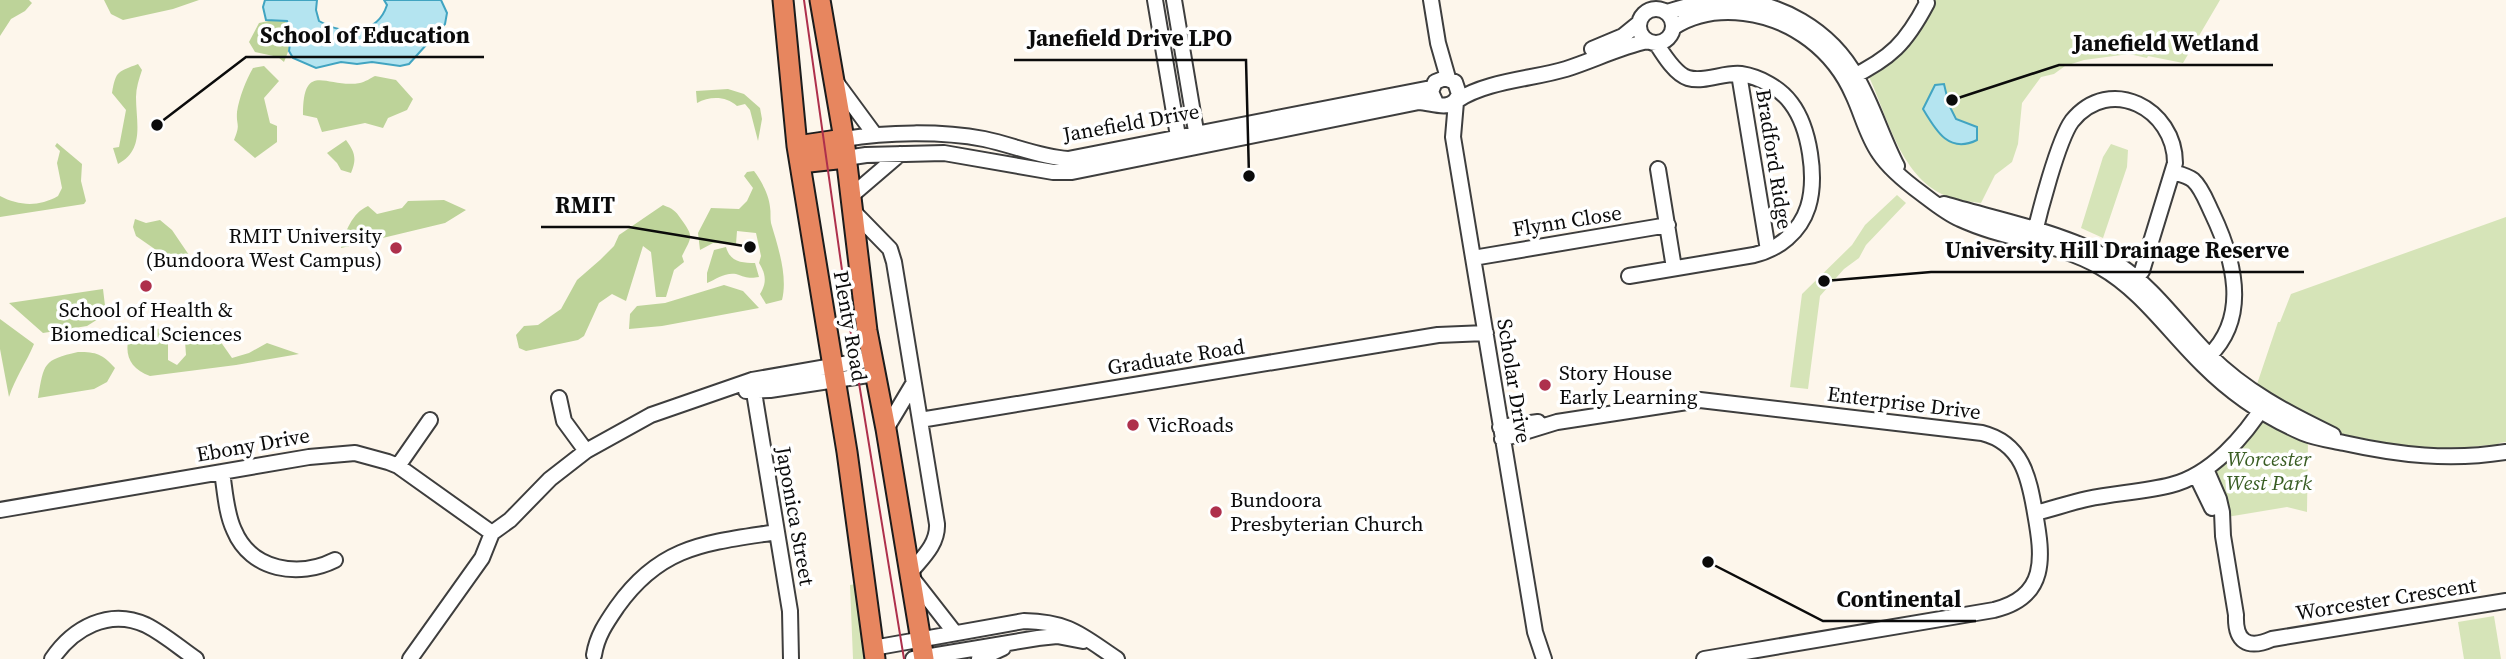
<svg xmlns="http://www.w3.org/2000/svg" width="2506" height="659" font-family="'Source Serif 4',serif">
<rect width="100%" height="100%" fill="#fdf6eb"/>
<path fill="#d6e4b8" d="M1930 0H2220L2183 63 2148 56 2147 58 2129 54 2084 60 2065 66 2054 74 2041 77 2022 103 2018 144 2012 162 1995 175 1981 203C1970 202 1959 200 1949 197 1901 180 1888 117 1869 77 1893 56 1929 35 1930 0Z
M2111 144 2128 150 2127 167 2103 238 2081 228 2103 157Z
M1897 195 1906 203 1866 245 1859 258 1844 269 1820 296 1808 389 1790 387 1802 294 1852 245 1865 225Z
M2506 217V442L2499 443 2496 447 2491 448 2488 445 2471 447 2466 451 2462 447 2446 448 2441 452H2437L2435 448 2419 447 2415 450H2410L2408 446 2394 444 2386 447 2383 442 2352 436 2348 438 2293 413 2255 390 2278 322H2280L2291 294Z
M2265 422 2308 439 2307 512 2287 507 2227 517 2215 476 2217 470 2258 425Z
M856 584 864 659H853L850 585Z
M2494 616 2501 659H2464L2458 622Z"/>
<path fill="#bdd399" d="M0 0H29L32 3 25 11 11 19 0 36Z
M104 0H199L173 9 123 20 111 14Z
M278 19 287 21C292 38 291 46 284 62L278 57 255 52 249 42 259 23Z
M138 64 142 70C139 79 136 88 136 97 136 122 145 150 118 164L113 148 119 147 126 110 112 93C116 70 118 72 138 64Z
M264 66 279 81 264 98 270 123 277 126V142L255 158 234 140C241 123 236 126 237 112 239 98 246 80 253 68Z
M375 76 396 80 413 99 407 110 388 118 383 128 365 123 322 132 317 118 303 115C303 59 327 89 360 83 365 82 371 78 375 76Z
M728 89 744 94 760 108 762 119 758 141 750 110 745 104 737 106C726 96 710 96 697 103L696 91Z
M346 140C355 152 357 159 351 173L341 170 337 163 327 153Z
M57 143 82 164 81 181 86 201 84 204 0 217V196C19 206 39 207 58 196L62 188 57 163 60 151 55 146Z
M754 171C761 180 769 195 770 207 771 212 770 218 771 223 778 247 788 276 782 300L766 304 760 294C767 283 766 274 759 263L761 256 756 233 737 231 736 244 713 243 700 250 698 233 711 208 739 209 747 201 753 188 744 176 747 172Z
M444 200 466 210 445 223 341 248C345 232 352 213 368 206L377 214 402 208 408 201Z
M663 205C673 209 675 210 681 219 694 237 692 236 682 256L684 262 674 270 666 297H656L651 252 643 246 626 301 612 294 599 303 584 336 578 340 526 351 519 348 516 335 524 326 538 325 561 309 577 280 600 260 614 246 619 235Z
M135 219 146 223 160 220 172 230 191 258 182 268 136 236 133 227Z
M726 247C730 262 742 263 755 263L759 277C749 279 745 277 736 274 726 272 716 279 707 283V273L714 250Z
M724 285 743 291 759 308 662 326 629 329 630 314 637 306 665 303Z
M103 289 106 314 87 326 43 333 9 303Z
M0 319 34 344C26 363 15 378 9 397L0 349Z
M168 328V360L177 365 186 355 185 341 196 329 224 330 218 338 232 358 249 353 267 343 299 354 236 365 150 376C128 368 123 352 131 331Z
M78 352C97 352 102 354 115 368L107 382 94 389 38 398C44 363 43 360 78 352Z"/>
<path fill="#b4e4f0" stroke="#41a4c1" stroke-width="2" d="M265 0H317L316 10 319 21C343 35 377 36 387 5L384 0H441L447 13 445 24 409 64 400 66 372 62 357 64 341 62 316 68 293 58 289 51 291 36 287 21 266 20 263 7Z
M1944 84 1949 105 1956 119 1977 127V140C1949 154 1936 131 1923 109L1935 85Z"/>
<g fill="none" stroke-linecap="round" stroke-linejoin="round">
<g stroke="#3e3e3e" stroke-width="18">
<path id="minor" d="M1155 0 1180 148
M1174 0 1198 143
M1431 0 1438 43 1448 78
M1639 26a17 17 0 1 1 34 0a17 17 0 1 1-34 0Z
M1667 12C1686 6 1705 1 1725 0 1779 0 1831 30 1857 78 1873 106 1882 137 1897 166
M1674 27C1696 13 1719 10 1744 13 1793 19 1834 51 1853 95 1862 114 1867 136 1879 153 1889 168 1906 182 1921 193 1933 202 1946 213 1960 219 2005 240 2057 242 2100 267 2141 290 2169 332 2203 365 2231 393 2266 417 2303 433 2315 438 2330 440 2344 443 2398 455 2450 461 2506 452
M1592 49 1623 36 1639 23
M1739 74 1768 250
M1850 78C1891 58 1906 43 1927 3L1926 0
M836 82 875 135
M1458 100C1486 81 1533 79 1566 69 1594 60 1620 47 1648 41
M1456 102 1453 137 1535 632 1544 659
M844 139C887 132 941 131 984 139 1013 145 1039 157 1068 159L1431 88
M846 158 866 155 944 153 1053 172H1072L1419 102C1434 103 1452 113 1459 94L1455 82 1445 78 1435 82 1431 92 1436 103
M1658 169 1674 268
M2173 172C2180 174 2188 176 2193 180 2202 188 2207 203 2212 213 2234 259 2250 316 2209 356
M851 196 900 154
M1944 204C1998 220 2073 234 2119 265 2154 288 2179 325 2209 355 2245 391 2287 413 2333 435
M852 210 890 249 894 262 937 524C938 545 921 559 909 574L955 633
M2033 240C2039 214 2058 140 2072 121 2110 74 2175 109 2175 163L2142 271 2131 285
M1473 258 1668 225
M1629 276 1754 255C1779 249 1800 232 1808 207 1817 178 1810 128 1791 103 1780 88 1760 77 1741 74 1724 72 1705 83 1688 78 1675 74 1663 54 1656 43
M752 380 790 611 791 659
M746 391 770 390 875 374
M559 398 564 421 586 451
M920 420 1438 335 1486 333
M1500 427 1538 422
M886 429 913 384
M1502 439 1557 422 1700 400 1982 433C2022 443 2029 477 2035 513 2043 557 2048 597 1994 610L1704 659
M398 466 430 420
M2206 469 2219 499 2222 512 2223 536 2236 615C2235 641 2247 650 2272 639L2506 601
M222 472C225 491 226 513 234 530 251 571 299 578 335 560
M2196 475 2212 508
M0 510 309 457 355 453 388 462 398 466 492 533
M2035 513C2052 509 2069 503 2087 499 2115 493 2144 492 2171 485 2211 475 2245 436 2266 402
M873 648 1024 621C1070 622 1081 635 1117 659
M594 655C597 636 606 623 617 607 661 545 706 543 777 532
M52 659C73 628 109 608 146 625 164 634 180 648 196 659
M410 659 482 558 492 533 510 520 550 479 586 451 651 415 752 380 872 359
M913 659 1038 638 1057 636 1083 641
M979 659 1003 648"/>
</g>
<g stroke="#1c1c1c" stroke-width="23">
<path id="highway" d="M783 0 797 146 847 452 875 659
M820 0 844 139 867 331 886 429 924 659
M797 146 844 139
M800 163 846 158"/>
</g>
<use href="#minor" stroke="#fff" stroke-width="14"/>
<use href="#highway" stroke="#e7865f" stroke-width="19"/>
<path stroke="#ae304c" stroke-width="2" d="M804 0 851 334 904 659"/>
</g>
<g fill="#ae304c" stroke="#fff" stroke-width="2.5">
<circle cx="396" cy="248" r="7"/>
<circle cx="146" cy="286" r="7"/>
<circle cx="1545" cy="385" r="7"/>
<circle cx="1133" cy="425" r="7"/>
<circle cx="1216" cy="512" r="7"/>
</g>
<g text-anchor="middle" stroke-width="7" stroke-linejoin="round" paint-order="stroke">
<g font-size="21" fill="#0b0b0b" stroke="#fff">
<text transform="translate(1131 123) rotate(-10)" y="7">Janefield Drive</text>
<text transform="translate(1774 159) rotate(81)" y="7">Bradford Ridge</text>
<text transform="translate(1567 221) rotate(-9)" y="7">Flynn Close</text>
<text transform="translate(850 326) rotate(80)" y="7">Plenty Road</text>
<text transform="translate(1176 357) rotate(-9)" y="7">Graduate Road</text>
<text transform="translate(1514 381) rotate(81)" y="7">Scholar Drive</text>
<text transform="translate(1904 403) rotate(7)" y="7">Enterprise Drive</text>
<text transform="translate(253 445) rotate(-10)" y="7">Ebony Drive</text>
<text transform="translate(795 516) rotate(80)" y="7">Japonica Street</text>
<text transform="translate(2386 599) rotate(-9)" y="7">Worcester Crescent</text>
</g>
<g font-size="21" fill="#0b0b0b" stroke="#fff" text-anchor="start">
<text x="382" y="243" text-anchor="end">RMIT University<tspan x="382" dy="24">(Bundoora West Campus)</tspan></text>
<text x="146" y="317" text-anchor="middle">School of Health &amp;<tspan x="146" dy="24">Biomedical Sciences</tspan></text>
<text x="1559" y="380">Story House<tspan x="1559" dy="24">Early Learning</tspan></text>
<text x="1147" y="432">VicRoads</text>
<text x="1230" y="507">Bundoora<tspan x="1230" dy="24">Presbyterian Church</tspan></text>
</g>
<g font-size="21" font-style="italic" fill="#385c22" stroke="#fff">
<text x="2269" y="466">Worcester<tspan x="2269" dy="24">West Park</tspan></text>
</g>
</g>
<path fill="none" stroke="#0b0b0b" stroke-width="2.5" d="M157 125L246 57H484M1249 176L1246 60H1014M1952 100L2059 65H2273M750 247L629 227H541M1824 281L1931 272H2304M1708 562L1823 621H1976"/>
<g fill="#0b0b0b" stroke="#fff" stroke-width="2.5">
<circle cx="157" cy="125" r="7"/>
<circle cx="1249" cy="176" r="7"/>
<circle cx="1952" cy="100" r="7"/>
<circle cx="750" cy="247" r="7"/>
<circle cx="1824" cy="281" r="7"/>
<circle cx="1708" cy="562" r="7"/>
</g>
<g font-size="23" text-anchor="middle" font-weight="bold" fill="#0b0b0b" stroke="#fff" stroke-width="7" stroke-linejoin="round" paint-order="stroke">
<text x="365" y="43">School of Education</text>
<text x="1130" y="46">Janefield Drive LPO</text>
<text x="2166" y="51">Janefield Wetland</text>
<text x="585" y="213">RMIT</text>
<text x="2117" y="258">University Hill Drainage Reserve</text>
<text x="1899" y="607">Continental</text>
</g>
</svg>
